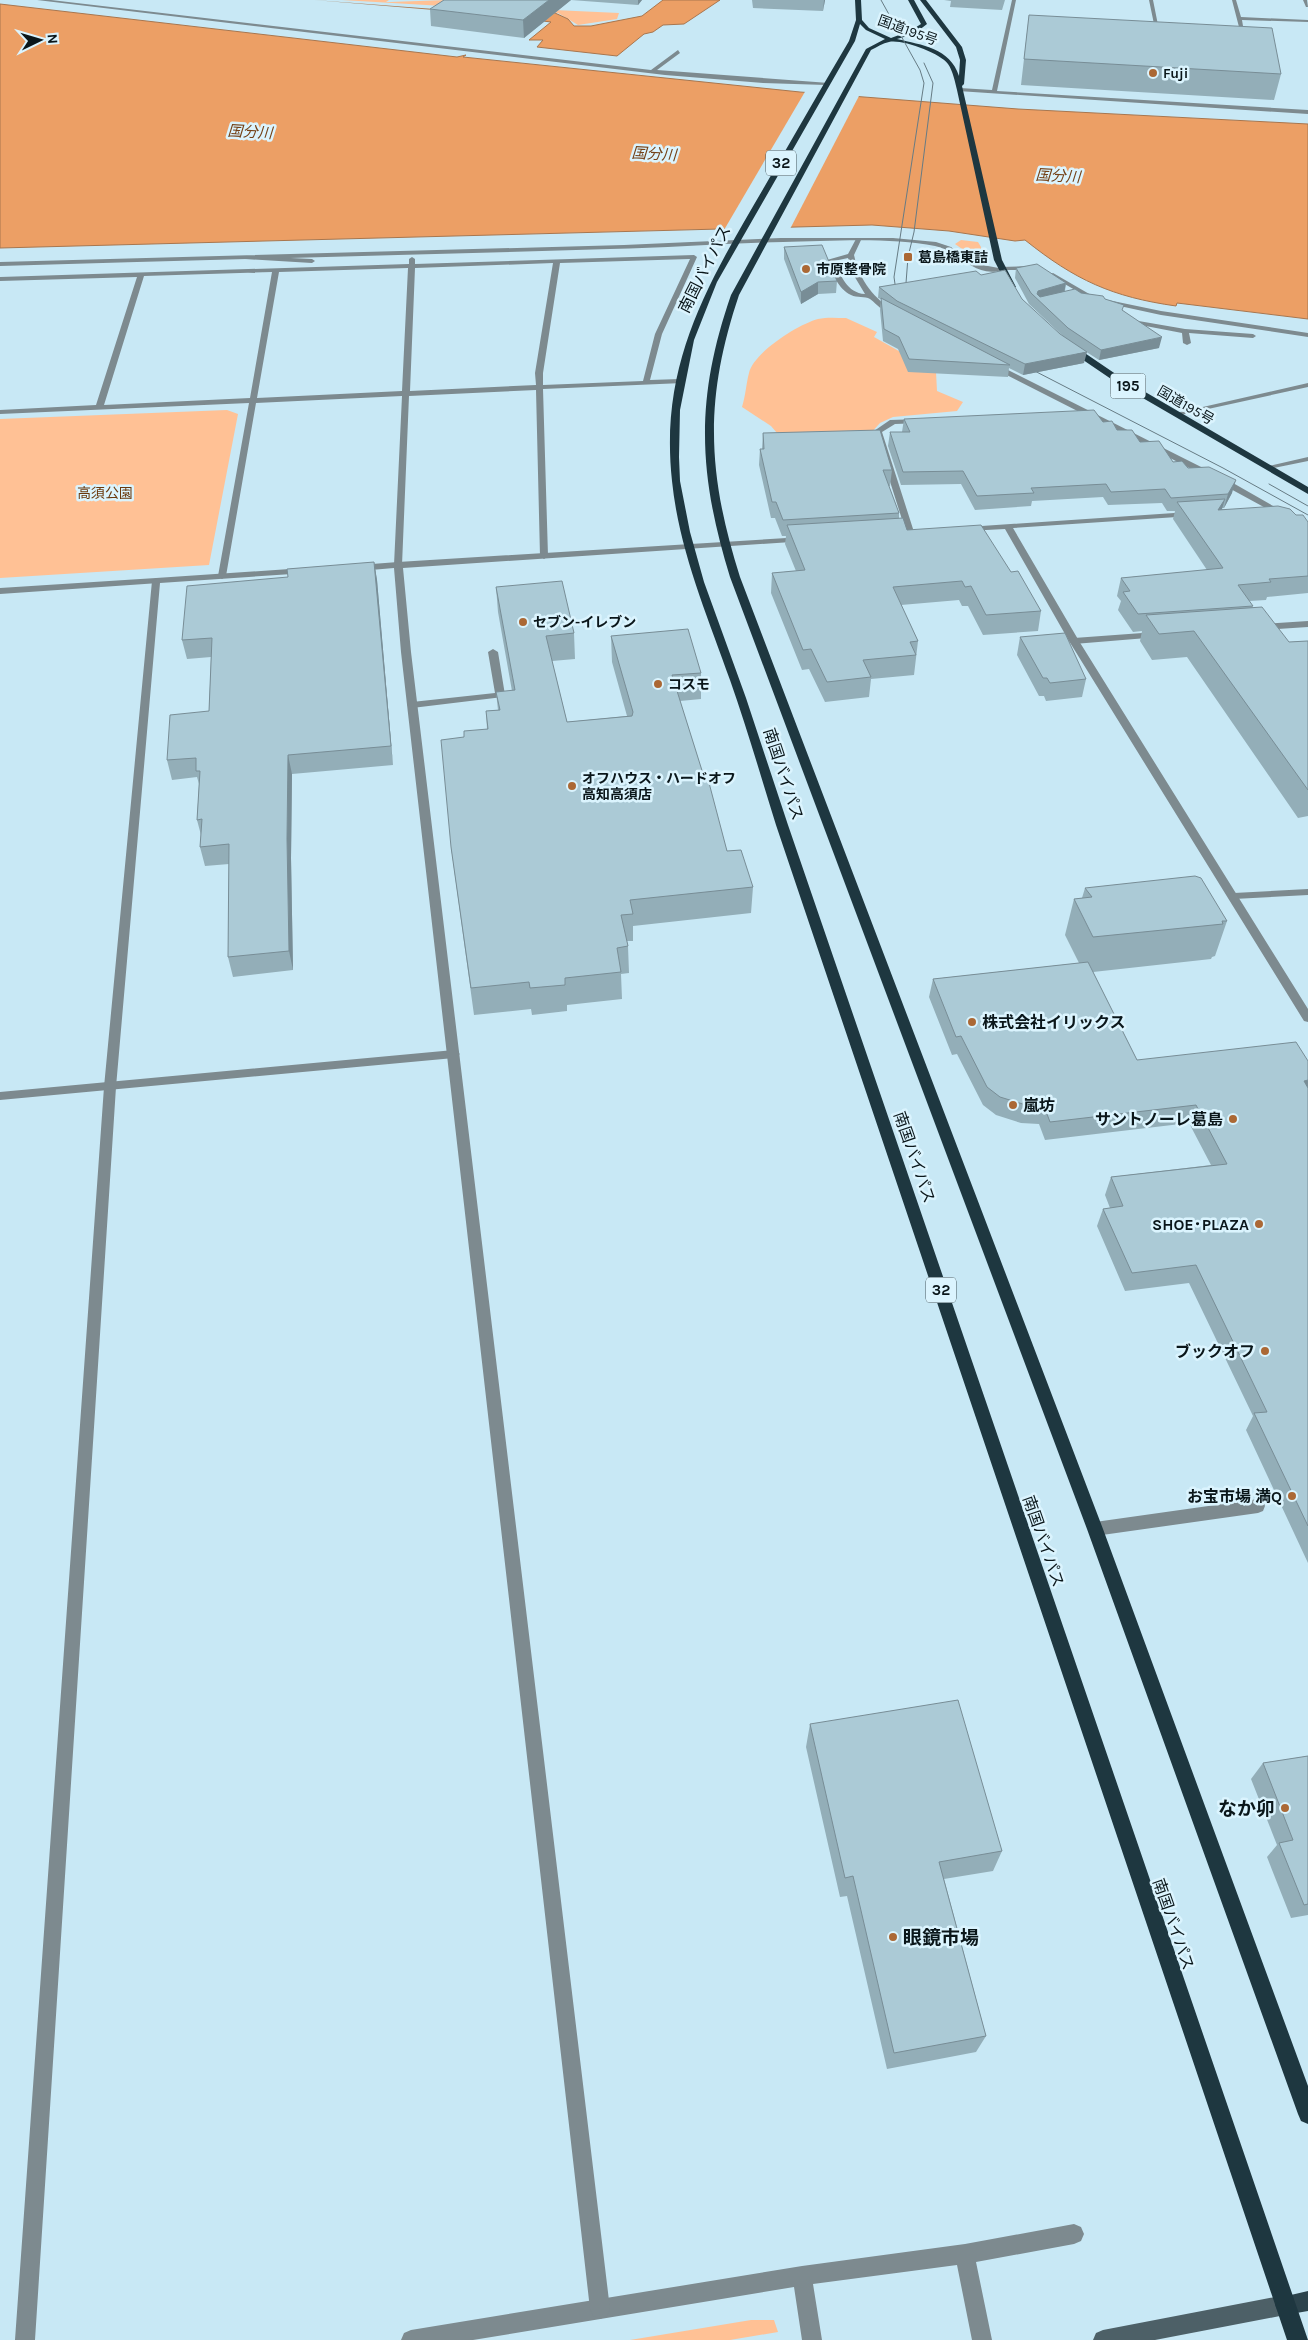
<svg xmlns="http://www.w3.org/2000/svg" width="1308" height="2340" font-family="Karla,'Noto Sans JP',sans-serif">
<rect width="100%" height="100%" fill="#c8e8f5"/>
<path fill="#ffc195" d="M342 0H389L386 2H390L447 0 554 10 619 13 617 19 578 25 558 13Z
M961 240 978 242 981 247 980 256 975 258 955 244Z
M846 318 877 332 874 337 936 372 937 391 963 402 957 411 893 417 880 423 870 434 810 440 777 433 771 426 742 407C746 394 746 384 749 373 754 352 799 324 818 319 827 317 837 318 846 318Z
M227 410 238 414 209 565 0 578V419Z
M751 2320H774L778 2332 730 2340H630Z"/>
<path fill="#ec9f65" stroke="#a8764e" d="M663 0H720L684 24 663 25 653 32 644 34 617 56 537 47 543 40H529L551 22 503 16 555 13 568 19 574 26H591L642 16Z
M0 4 457 57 466 55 463 57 800 92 1018 109 1308 124V319L1177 303 1176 306C1112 297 1075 280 1025 240L1015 241 949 231 872 225 0 248Z"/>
<path fill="#c8e8f5" d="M806 90 860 94 790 229 724 230Z"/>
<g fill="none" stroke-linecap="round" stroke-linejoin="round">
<path fill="#a8764e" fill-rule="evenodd" d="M314 0 448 10 446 11Z"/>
<path fill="#7d8a8f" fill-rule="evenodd" d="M493 649 498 652 505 695 503 697 412 708 407 705 412 702 495 693 488 652Z
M1258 1499 1263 1501 1265 1506 1263 1511 1258 1513 1095 1536 1090 1534 1088 1529 1090 1524 1095 1522Z"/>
<path fill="#7d8a8f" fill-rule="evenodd" d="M37 0H51L651 70 678 50 680 53 657 70 829 83 826 85 763 83 665 75Z
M1149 0H1153L1158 25 1154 24Z
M1232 0H1236L1241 17 1308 20V22L1242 20 1243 26 1239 27Z
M1303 0H1307L1308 7H1306Z
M856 239 861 240 854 255C860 282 874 298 896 313V315C886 316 878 305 870 299 865 296 857 298 851 295 838 289 832 272 827 260L848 254ZM848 258 853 274 865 294C847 293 841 276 834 261Z
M694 255 697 257 662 334 650 380 680 379H683V383L543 389 548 556 544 559 540 556 536 390 409 396 402 565 398 568 394 565 402 396 256 403 226 576 222 579 218 576 249 403 0 414V410L96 405 137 277 0 281V277L409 264V259L412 257 415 259V264ZM690 259 655 334 643 381 543 385V373L560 263ZM553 263 535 373 536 385 410 391 415 268ZM408 268 402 391 257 398 279 272ZM272 272 250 398 104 405 144 276Z
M247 256 312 259 315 261 312 263 245 259Z
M1001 267 1031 266 1034 268 1031 270H999L998 269Z
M1053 273 1091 295 1092 296 1087 297 1051 276V274Z
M1108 300 1161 311 1308 333V337L1161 315 1106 303 1105 302Z
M1127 319 1185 329 1253 334 1256 336 1253 338 1189 333 1191 343 1187 345 1183 343 1182 333 1125 322 1124 321Z
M994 363 1233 483 1308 526V531L1227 487 991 367 990 365Z
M1308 383V387L1176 416 1172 414Z
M920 419 924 421 923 423 895 424 882 432 914 532 910 534 906 532 874 431 890 420Z
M1308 457V461L1269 469 1265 467Z
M156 578 159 579V583L0 594V588Z
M1308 621V627L1261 630 1257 627 1261 624Z
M1156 632 1159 633V637L1074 644 1069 641 1074 638Z
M1308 889V895L1234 899 1229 896 1234 893Z
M454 1050 460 1054 454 1058 0 1100V1092Z
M1074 2224 1081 2227 1084 2234 1081 2241 1074 2244 976 2262 992 2340H972L957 2265 813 2284 822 2340H802L794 2287 473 2340H401L404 2333 411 2330 802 2266 965 2244Z"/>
<path fill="#7d8a8f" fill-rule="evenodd" d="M1012 0H1016L997 91 1308 110V114L958 91 960 88 992 90Z
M781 238H893L936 242 951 247 972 263 1004 269C977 281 959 251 935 246 891 237 829 241 783 242 725 243 668 248 610 249 407 255 203 260 0 266V262L624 245Z
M1189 512H1192V516L1013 528 1079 641 1308 1009V1022L1304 1021 1069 641 1005 529 967 531 963 529 967 527Z
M803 537 807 539 806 541 403 568 411 652 610 2309 607 2316 600 2319 593 2316 590 2309 401 652 394 568 359 571 355 568 359 565 398 562Z
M304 568 308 571 307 573 160 583 116 1087 35 2340H15L104 1087 152 581 156 578Z"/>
<path fill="#4d6067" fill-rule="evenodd" d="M1285 2295 1292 2298 1295 2305 1292 2312 1285 2315 1155 2340H1093L1096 2333 1103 2330Z"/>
<path fill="#2c434c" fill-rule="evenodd" d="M1308 2291V2311L1285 2315 1278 2312 1275 2305 1278 2298Z"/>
<path fill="#1e3740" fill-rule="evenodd" d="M855 0H861L862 20 869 28 891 38 910 31 921 24 908 0H914L927 24 914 34 897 39C922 45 950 48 959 76L960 60 956 47 920 0H926L962 47 966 60 964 84 962 86 1002 260 1016 287 1009 289 994 260 957 90C955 82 953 71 948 64 940 53 902 39 889 42 883 43 877 47 871 50L739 295C704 399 707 473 740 577L1103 1529 1308 2086V2124L1301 2121 1298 2114 1087 1529 730 577C698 473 695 399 731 295L866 49 885 39 866 30 860 24 855 41 717 282 694 340 680 410 679 457 680 481 690 532 704 582 746 698 788 825 1308 2340H1287L776 825C761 777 747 728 730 680 707 615 679 550 672 481 659 362 709 282 766 184 794 136 821 88 849 41L856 20Z
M1067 345H1073L1123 379 1308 487V494L1117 383 1067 349Z"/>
<path stroke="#667b84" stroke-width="1" d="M881 0 920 70 924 83 894 277 895 284 902 296
M912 295 906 283 908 257 914 232 933 83 924 63
M1025 366 1223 468 1308 515
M1269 484 1308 506"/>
</g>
<path fill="#93aeb8" d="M444 0H642L638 5 571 0 524 38 431 26 430 9Z
M752 0H825L823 11 753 8Z
M944 0H1005L1002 10 950 7 951 1Z
M1029 15 1281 74 1274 100 1021 85Z
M784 247 837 281 836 293 818 294 801 304 784 259Z
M1016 268 1066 283 1065 291 1081 293 1105 299 1123 311 1159 348 1099 360 1066 339 1029 304 1015 278Z
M981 275 1022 299 1084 363 1023 375 1009 368 1008 377 908 372 898 349 883 341 880 310 881 299 878 298 879 287Z
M904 419 1103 422 1173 462 1188 468 1232 493 1224 508H1222V509L1296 515 1308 522V593L1267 597 1266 600 1249 601 1253 606 1252 607 1289 642 1308 641V816L1298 818 1187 657 1152 660 1140 641 1142 631 1133 632 1118 610 1121 601 1117 596 1121 578 1207 570 1173 519 1175 511H1167L1162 503 1108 505 1103 497 1032 501 1031 506 975 510 961 484 901 485 888 446 890 432H902Z
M763 433 892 470 890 486H889L899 513V518L907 530 1011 572 1041 611 1038 631 983 635 968 606H962L959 600 901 605 918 641 914 675 871 679 869 697 825 702 809 669 802 670 771 593 772 573 796 571 785 544 786 536H782L775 518H771L759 465 760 449H762Z
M374 562 377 580 393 765 292 774 291 858 293 970 233 977 228 957 229 864 205 866 200 847 201 835 197 820 199 784 197 777 172 780 167 760 209 711 211 657 187 659 182 640 288 577Z
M496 587 574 633 575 659 552 661 567 722 627 716 612 662 611 636 701 673V699L680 701 727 851 753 887 751 913 633 926V941H627L628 946 629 973 621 974 622 999 567 1005V1011L532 1015 531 1009 474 1015 451 847 464 737 487 729 486 711 498 710 496 692 512 691 498 612Z
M1020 637 1086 679 1082 697 1046 701 1044 696H1039L1017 655Z
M1085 888 1227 921 1215 956 1212 957 1211 959 1093 972 1137 1060 1308 1061V1563L1246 1430 1253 1416 1189 1283 1125 1291 1097 1226 1103 1209 1110 1208 1105 1195 1111 1177 1211 1165 1189 1123 1045 1140 1039 1124 1021 1123 996 1115 983 1105 957 1054 952 1055 929 997 933 979 1079 963 1065 935 1074 899 1082 898Z
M810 1724 1002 1851 993 1871 944 1879 986 2036 976 2052 887 2069 847 1896 840 1897 806 1747Z
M1308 1756V1915L1291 1918 1267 1857 1277 1845 1251 1779 1263 1763Z"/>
<path fill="#788d96" d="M549 0H571L524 38 523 20Z
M638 0H642L638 5Z
M824 0H825L823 11Z
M818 282V294L801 304V292Z
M1066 283 1064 293 1039 301 1037 294 1038 291Z
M1162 337 1159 348 1099 360 1101 350Z
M1087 352 1084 363 1023 375 1025 364Z
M1236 480 1232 493 1224 508 1228 494Z
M1225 499 1220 516 1218 510Z
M374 562 377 580 393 765 391 746Z
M288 755 292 774 291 858 293 970 289 951 287 839Z
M1308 1080V1097L1304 1081Z"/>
<path fill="#abcad6" stroke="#788d96" d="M444 0H549L523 20 430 9Z
M1029 15 1272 28 1281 74 1024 59Z
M822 245 837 281 818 282 801 292 784 247Z
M1037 264 1066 283 1038 291 1037 294 1040 297 1075 289 1081 293 1103 296 1105 299 1124 305 1122 310 1162 337 1101 350 1068 328 1031 293 1016 268Z
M1005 270 1022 299 1060 334 1087 352 1025 364 897 301 879 287 976 271 981 275Z
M881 298 1010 365 909 359 899 337 884 329Z
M1094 410 1103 422 1112 421 1117 430H1132L1140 442 1159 441 1173 462 1182 461 1188 468 1209 467 1236 480 1228 494 1171 498 1165 489 1111 492 1106 484 1031 488 1034 493 977 496 963 471 903 472 890 432H910L904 419Z
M880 430 892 470H883L899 513 783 520 776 502H772L760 449H764L763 433Z
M1225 499 1218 510 1278 506 1290 509 1296 515H1303L1308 522V576L1269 579 1271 582 1238 585 1253 606 1138 614 1123 592 1130 591 1121 578 1223 568 1177 502Z
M903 518 907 530 981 525 1011 572 1018 571 1041 611 986 615 971 586 965 587 962 581 893 587 918 641 910 642 916 655 863 660 871 677 827 682 811 649 803 650 772 573 805 570 787 525Z
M374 562 391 746 288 755 287 839 289 951 228 957 229 844 200 847 202 819 197 820 200 771H196V758L167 760 170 715 209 711 212 638 182 640 187 586 288 577 287 569Z
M562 581 574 633 546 636 567 722 632 716 633 712 611 636 688 629 701 673 672 675 705 780 708 779 727 851 741 850 753 887 630 900 633 914 621 915 628 946 617 948 621 972 565 978V985L530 988 529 982 471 988 451 847 441 740 464 737V731L488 729 486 711 500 710 496 692 515 690 496 587Z
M1262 607 1289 642 1307 641H1308V790L1194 631 1159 634 1146 615Z
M1065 633 1086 679 1050 683 1047 678H1043L1020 637Z
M1195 876 1201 878 1227 921H1222L1223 924 1093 937 1074 899 1092 897 1085 888Z
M1088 962 1137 1060 1296 1042 1308 1061V1080L1304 1081 1308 1088V1526L1254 1413 1267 1412 1196 1265 1132 1273 1103 1209 1123 1206 1111 1177 1227 1164 1196 1105 1050 1122 1044 1106 1026 1105 1000 1097 987 1087 961 1036 956 1037 933 979Z
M958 1700 1002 1851 939 1862 986 2036 894 2053 853 1876 845 1878 810 1724Z
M1308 1756V1904L1304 1905 1279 1843 1293 1840 1263 1763Z"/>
<g fill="#ab6835" stroke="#dbf4fe" stroke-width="2">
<circle cx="1153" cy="73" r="5"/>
<rect x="903" y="252" width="10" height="10" rx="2.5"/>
<circle cx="806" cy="269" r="5"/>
<circle cx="523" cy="622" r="5"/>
<circle cx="658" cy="684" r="5"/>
<circle cx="572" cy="786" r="5"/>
<circle cx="972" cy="1022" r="5"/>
<circle cx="1013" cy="1105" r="5"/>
<circle cx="1233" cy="1119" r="5"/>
<circle cx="1259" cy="1224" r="5"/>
<circle cx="1265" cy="1351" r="5"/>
<circle cx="1292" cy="1496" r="5"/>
<circle cx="1285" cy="1808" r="5"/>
<circle cx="893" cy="1937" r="5"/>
</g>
<g text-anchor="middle" stroke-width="5" stroke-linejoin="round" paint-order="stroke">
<g font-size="14" fill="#0a161a" stroke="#dbf4fe">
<text transform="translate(908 30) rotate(20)" y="5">国道195号</text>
<text transform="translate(1186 405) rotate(30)" y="5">国道195号</text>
</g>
<g font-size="14" font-weight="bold" fill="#0a161a" stroke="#dbf4fe" text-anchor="start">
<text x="1163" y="78">Fuji</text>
<text x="918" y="262">葛島橋東詰</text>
<text x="816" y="274">市原整骨院</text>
<text x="533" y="627">セブン-イレブン</text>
<text x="668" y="689">コスモ</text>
<text x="582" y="783">オフハウス・ハードオフ<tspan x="582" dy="16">高知高須店</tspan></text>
</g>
<g font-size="14" fill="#6a380c" stroke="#dbf4fe">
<text x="105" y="498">高須公園</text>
</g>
<g font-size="15" font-style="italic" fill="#744117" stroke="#dbf4fe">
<text transform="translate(250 132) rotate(3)" y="5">国分川</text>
<text transform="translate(654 154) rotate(3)" y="5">国分川</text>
<text transform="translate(1058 176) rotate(3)" y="5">国分川</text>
</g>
<g fill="#dbf4fe" stroke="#49595e" stroke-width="1">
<rect x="766" y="150.5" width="30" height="25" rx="4"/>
<rect x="1110.5" y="373.5" width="35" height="25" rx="4"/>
<rect x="926" y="1277.5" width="30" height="25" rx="4"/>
</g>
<g font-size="15" font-weight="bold" fill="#0a161a">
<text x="781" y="168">32</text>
<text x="1128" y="391">195</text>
<text x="941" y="1295">32</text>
</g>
<g font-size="16" fill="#0a161a" stroke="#dbf4fe">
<text transform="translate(704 269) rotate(-63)" y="6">南国バイパス</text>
<text transform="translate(784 774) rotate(72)" y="6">南国バイパス</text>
<text transform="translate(915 1157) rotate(71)" y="6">南国バイパス</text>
<text transform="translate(1044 1541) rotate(71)" y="6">南国バイパス</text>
<text transform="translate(1174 1924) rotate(71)" y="6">南国バイパス</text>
</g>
<g font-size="16" font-weight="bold" fill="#0a161a" stroke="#dbf4fe" text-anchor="end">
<text x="982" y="1028" text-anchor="start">株式会社イリックス</text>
<text x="1023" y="1111" text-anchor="start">嵐坊</text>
<text x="1223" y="1125">サントノーレ葛島</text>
<text x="1249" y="1230">SHOE･PLAZA</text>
<text x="1255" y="1357">ブックオフ</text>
<text x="1282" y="1502">お宝市場 満Q</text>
</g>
<g font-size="19" font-weight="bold" fill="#0a161a" stroke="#dbf4fe" text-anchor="end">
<text x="1275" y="1815">なか卯</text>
<text x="903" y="1944" text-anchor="start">眼鏡市場</text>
</g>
</g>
<g transform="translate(40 40) rotate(85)" stroke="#dbf4fe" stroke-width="4" paint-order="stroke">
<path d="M0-4L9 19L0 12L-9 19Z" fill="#0a161a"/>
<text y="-8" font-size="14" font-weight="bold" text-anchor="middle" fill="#0a161a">N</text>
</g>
</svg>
